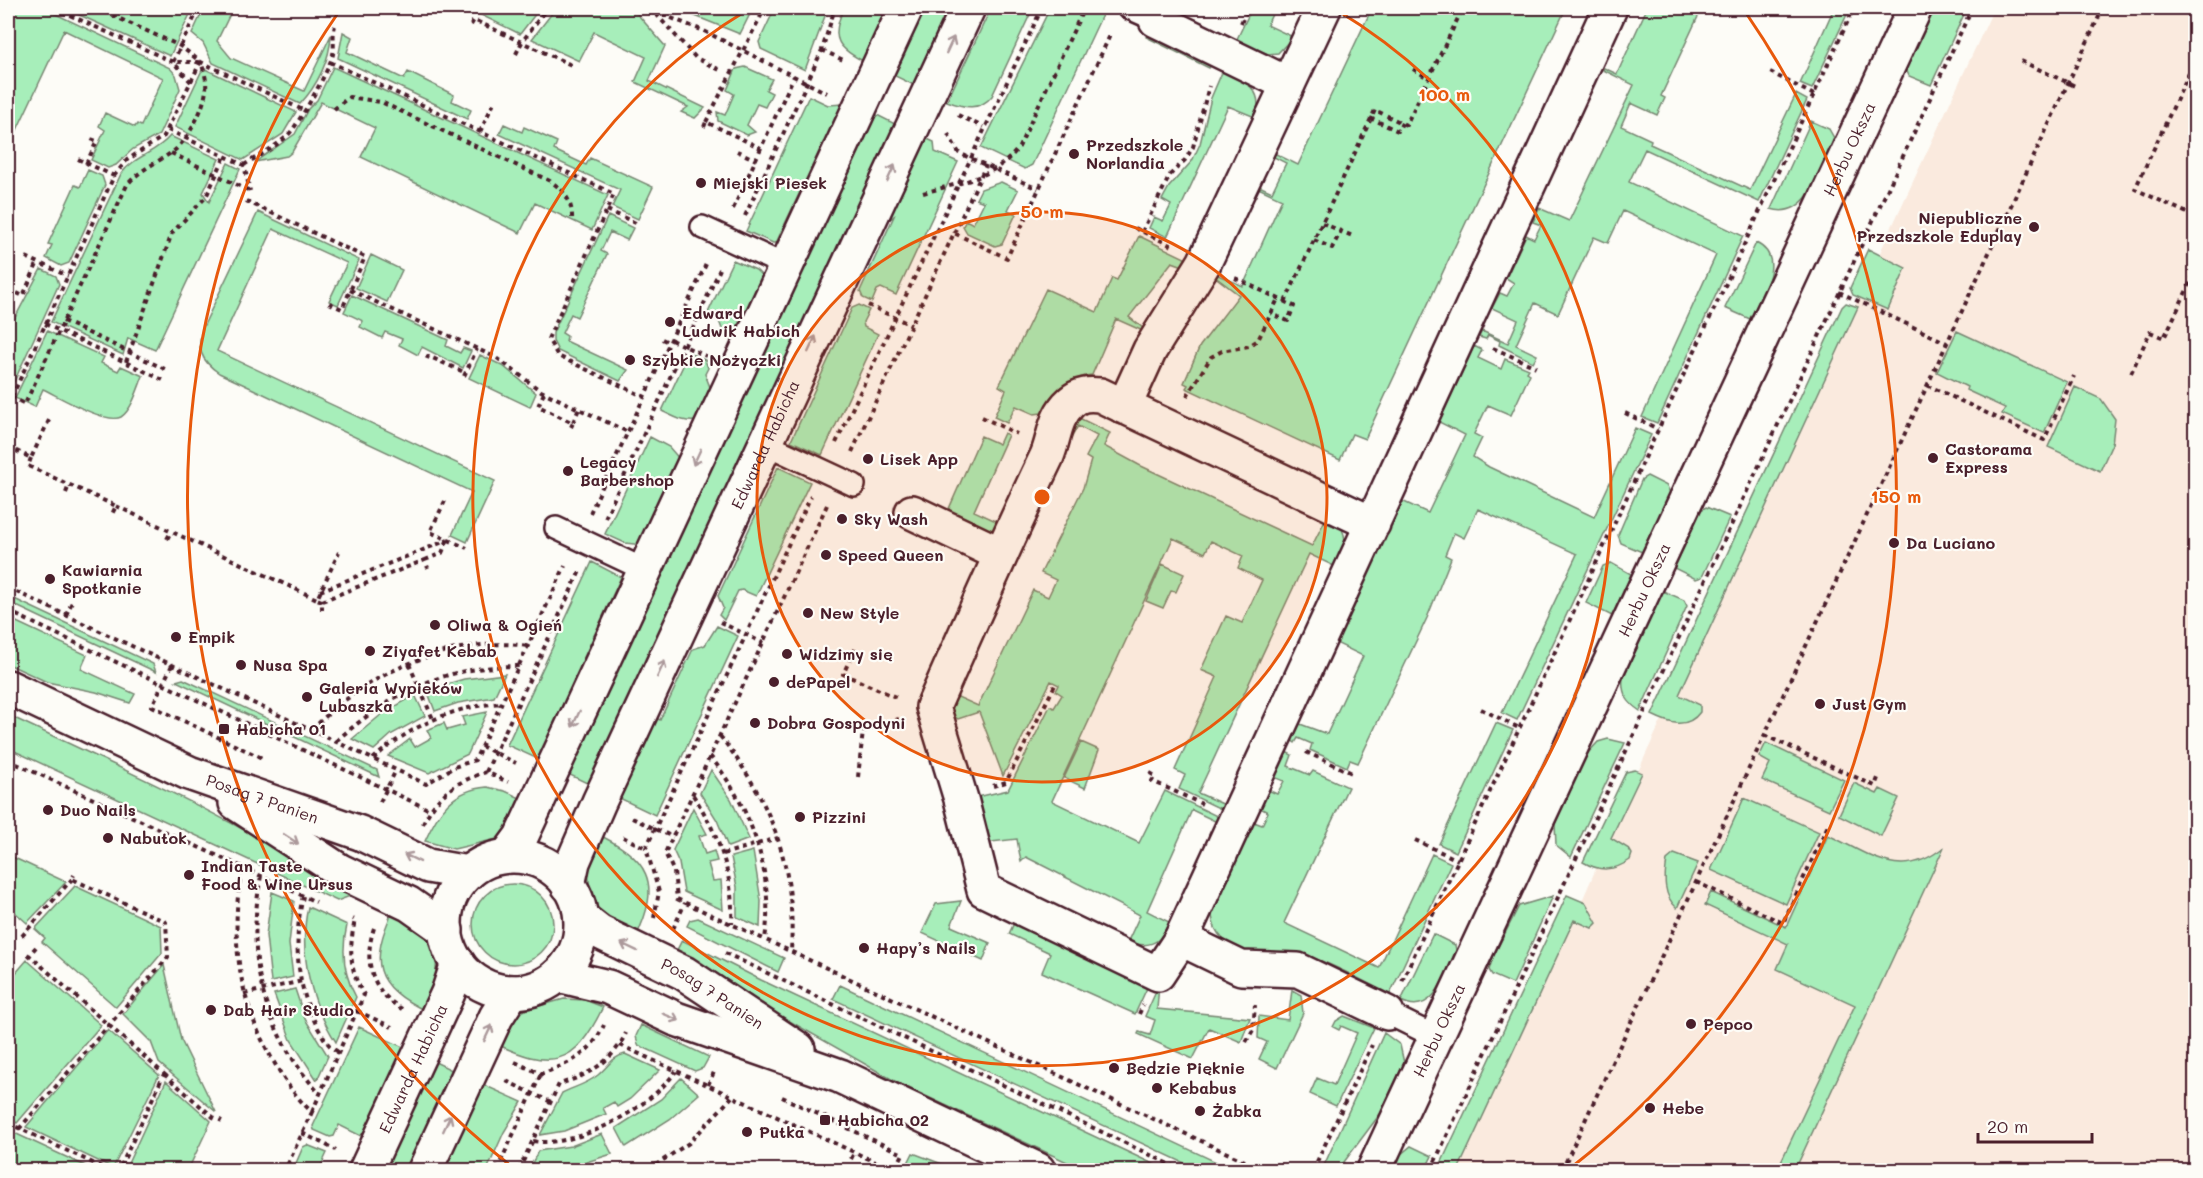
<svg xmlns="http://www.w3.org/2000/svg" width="2203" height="1178" font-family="Mali,sans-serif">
<rect width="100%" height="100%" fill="#fdfcf7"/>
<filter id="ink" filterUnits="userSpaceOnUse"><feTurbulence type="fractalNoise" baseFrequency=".0167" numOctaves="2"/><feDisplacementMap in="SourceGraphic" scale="12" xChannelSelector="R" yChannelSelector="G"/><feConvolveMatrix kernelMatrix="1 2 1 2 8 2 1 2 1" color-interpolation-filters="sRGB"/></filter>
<g filter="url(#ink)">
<path fill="#faeade" d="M1994 8H2195V1170H1458L1568 933 1645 756Z"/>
<path fill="#a7eeba" stroke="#788672" stroke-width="1.5" d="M8 8H43L170 68 176 75 180 89 159 135 133 149 116 165 108 168 91 160 105 130 99 126 105 113 135 127 137 124 141 126 163 78 64 30 8 149Z
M64 8H193L170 56Z
M204 8H233L217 41 231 58 304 91 331 35C330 60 317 86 300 104L213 63 203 43 192 34Z
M474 8H540L520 34 473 11Z
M556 8 633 9 665 46 649 81 705 108 695 118 681 112 688 107 635 82 646 57 594 32 579 61 532 39Z
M675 8H753L740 34Z
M775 8H828L805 70 761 49 759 42Z
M844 8H880L888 17 867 63C838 49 829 39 844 8Z
M924 8H952L916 86 893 75Z
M991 8H1033L992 96C980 111 964 108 947 101Z
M1050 8H1091L1103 13 1032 165 1025 169 981 148Z
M1256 8H1275L1267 25 1293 37 1278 53 1268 54 1236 41 1248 16Z
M1372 8H1566L1365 439 1352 434 1340 460 1186 388 1188 385 1184 383 1200 346 1239 295 1214 276 1216 274 1243 286 1282 199 1256 187 1257 185 1272 192 1286 163 1270 155 1272 152 1298 165Z
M1647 8H1702L1661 96 1665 98 1657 115 1631 103 1621 126 1651 140 1650 144 1750 190 1796 94 1807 100 1759 202 1645 149 1629 182 1743 236 1657 423 1642 417 1716 255 1623 211 1608 243 1594 237 1558 314 1535 303 1516 345 1537 355 1533 362 1499 345 1500 341 1488 335 1486 339 1479 337 1482 331 1508 343 1518 320 1492 308 1500 293 1507 296 1514 283 1506 278 1526 235 1534 239 1541 225 1533 222 1539 208 1569 221 1634 85 1603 70 1604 68 1617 74Z
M1834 8H1850L1812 89 1800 84Z
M1935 8H1967L1931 85 1909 76 1906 69Z
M343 32 352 37 347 52 404 79 408 72 454 95 452 101 471 110 467 119 338 58Z
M1148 32 1212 64 1209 68 1146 37Z
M333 67 608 195 592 230 535 203 520 233 361 157 375 128 321 102 292 152 287 156 255 162 295 134 308 109 317 100Z
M745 67 772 79 766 90 772 93 765 107 757 104 747 125 755 132 747 135 718 121 717 112 725 115 734 94 727 90 736 69Z
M203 68 296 112 283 134 243 160 175 127Z
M1223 70C1244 79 1266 91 1255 117L1228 106 1167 237 1149 228 1154 217 1163 221 1171 205 1162 200 1169 187 1192 161 1200 144 1211 98Z
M809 96 828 105 844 104 827 150 823 143 776 243H773L746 231Z
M875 114 897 125 591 785 568 774Z
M1811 121 1829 129 1834 138C1822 165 1810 221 1771 209Z
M504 124 522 132 524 127 557 142 554 150 586 165 590 158 653 187 638 219 612 207 620 190 499 134Z
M170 136 219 159 203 193 209 202 228 163 240 169 155 350 128 338 123 355 51 322 121 174C134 156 156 153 170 136Z
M923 137 934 142 935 152 958 162 896 295 881 288 877 290 872 302 863 298 860 291 894 216 883 224Z
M88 170 102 176 105 185 69 263 61 266 46 258 52 245 48 244 75 185 80 187Z
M1001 182 1018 190 1008 210 1016 214 1002 244 995 246 967 233 963 226 966 220 973 224 984 202 976 199 981 189Z
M258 212 359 260 338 305 329 301 347 263 273 229 217 351 495 481 467 542 452 535 472 492 219 373C201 361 196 348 203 327Z
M608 216 633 228 627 240 610 232 601 251 607 254 577 317 571 314 562 333 567 336 566 341 628 370 620 381 558 351 553 341V333Z
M1139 236 1189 260 1186 267 1172 262 1129 317 1143 328V331L1116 319 1092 375C1072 376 1051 396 1042 413L1034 414 1016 406 1007 423 994 417 1006 390 999 386 1046 289 1097 312 1112 278 1117 280Z
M1756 243C1788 258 1760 297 1750 319L1725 308Z
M1868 249 1906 268 1888 310 1853 295 1850 288Z
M371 255 402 270 387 302 356 288Z
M733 260 756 270 763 277 750 315 744 312 736 329 728 332 722 329 719 321 707 315Z
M41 269 56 276 59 284 8 395V331Z
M352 295 448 340 446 346 460 353 463 348 471 351 463 368 422 347 418 355 399 345 402 339 385 332 382 338 360 327 363 321 344 312Z
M1846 303 1858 307 1679 695 1700 705V712C1687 730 1668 723 1652 715L1842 307Z
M859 305 869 310 863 322 864 327 878 334 822 455 791 441 852 308Z
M47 331 104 357 101 363 118 371 121 366 143 376C138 388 132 410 121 417 107 425 58 396 43 389L35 407 15 398Z
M1957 331 2067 382 2044 433 2002 414 2005 408 1966 390 1967 387 1937 372Z
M1474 346 1482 350 1478 358 1501 369 1505 359 1529 369 1527 372 1530 374 1511 415 1488 405 1474 434 1482 438 1473 457 1489 467 1594 517 1635 428 1651 435 1517 720 1502 713 1577 554 1478 509 1464 538 1454 533 1445 555 1451 558 1427 618 1358 763 1350 760 1347 767 1310 750 1312 744 1298 738 1295 743 1290 739 1300 724 1327 734 1363 656 1336 643 1402 501 1428 513 1465 435 1439 422Z
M689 353 705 360 708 368 705 374 713 395 702 420C686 424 676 418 662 411Z
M480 355 503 366 536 393 530 407 469 378Z
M2075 387 2101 399 2115 419 2112 444 2100 471 2048 447Z
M1077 417 1110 433 1104 446 1139 465 1312 546 1324 522 1342 529C1349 544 1342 553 1336 567L1309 554 1198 793 1225 805 1223 810 1179 789 1185 775 1175 770 1217 677 1201 670 1226 616 1242 623 1262 580 1238 568 1243 556 1211 541 1205 553 1173 538 1052 801 1139 843 1165 791 1221 818 1219 823 1192 810 1147 911 1171 923C1162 942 1148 950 1128 941L1140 915 1026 857 1021 862 1017 839 991 842 988 839 977 797 1008 790 1050 706 1054 708 1062 695 1056 691 1059 685 1051 681 1003 776 979 712 958 719 951 714 952 700 958 697 978 706 1033 590 1048 597 1056 580 1041 573 1083 488 1091 460 1086 457 1097 436 1078 426 1067 446V439Z
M1004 433 1008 435 974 511 996 521V529L990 531 948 511 981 436 999 444Z
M650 437 669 447 682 462 643 545 625 543 605 534Z
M778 467 810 482 756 596 742 590 738 591 724 620 719 615 723 608 718 596Z
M1647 476 1667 486 1670 493 1642 552 1621 543 1618 535 1642 479Z
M1706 507 1730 517 1702 577 1696 579 1674 568 1701 510Z
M592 562 621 577 580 666 585 669 549 764 507 745Z
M1611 563 1631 574 1612 616 1586 603 1603 566Z
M1162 564 1184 574 1176 592 1171 591 1163 608 1146 601Z
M1663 591 1684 600 1687 606 1640 711C1628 703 1621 694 1623 678Z
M8 596 153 664 156 672 8 602Z
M8 618 87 655 81 669 135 694 130 703 96 692 47 682 8 664Z
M717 626 738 636 655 815 611 794 654 717 660 720 693 649 705 645Z
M505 674 494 697 458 703 435 711 427 690 464 679Z
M183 679 377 770 379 777 176 681Z
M415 695 425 716 392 734 374 750 352 739 382 714Z
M487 712 468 754 429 773 388 756 410 739 415 747 431 738 427 730 444 723 447 730 465 725 462 717Z
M8 715C125 770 245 823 353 895L337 901 8 748Z
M1496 723 1513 730 1456 852 1439 844Z
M1608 739 1625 743 1571 857 1556 845 1555 824 1587 754 1598 742Z
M1081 742 1099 750 1085 788 1064 778Z
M1766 743 1844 780 1829 810 1762 780 1770 763 1759 757Z
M1286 752 1292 755 1288 766 1310 775 1313 771 1348 787 1284 923 1379 968 1432 854 1451 863 1390 994C1363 982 1335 964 1307 956 1302 954 1298 956 1293 956 1258 955 1209 953 1212 907L1254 822 1262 825 1268 812 1260 808 1268 790 1277 794 1284 781 1274 777Z
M711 770 731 799 749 839 728 847 717 820 700 793Z
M1635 770 1642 773 1611 838 1629 849 1632 854 1630 860C1614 871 1600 872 1583 862L1626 772Z
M1854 783 1877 794 1880 789 1899 798 1881 836 1839 815Z
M487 787 505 791 531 803 501 838 454 849 425 841C438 812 452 790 487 787Z
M1744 798 1819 832 1786 904 1711 870Z
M693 808 707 834 699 836 705 854 714 851 717 861 708 863 713 881 721 880 723 910 684 892 679 863 673 850Z
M593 832C649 858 663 882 635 939 625 932 613 926 604 917 582 896 589 859 593 832Z
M1828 835C1871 855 1901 882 1944 847L1795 1170H1777L1855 1005 1777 969 1788 944 1705 905 1711 892 1786 927Z
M753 851 761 901 760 927 737 917V887L731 857Z
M1674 854 1698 863 1677 908C1663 896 1664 878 1667 860Z
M8 855 66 882 27 923 8 906Z
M473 924a40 40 0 1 1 80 0a40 40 0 1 1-80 0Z
M75 886 161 926 162 953 116 1007 42 942 45 938 35 929Z
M272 892 294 901 289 944 293 977 271 982 266 935Z
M1567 895 1586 903 1597 923 1592 928 1574 920 1458 1170H1438Z
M1553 896 1513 984 1492 975 1489 970 1493 957 1519 906Z
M961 901 951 926 990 943 983 961 922 933 936 904Z
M308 907 347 925C341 951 343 974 356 997L336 1042C311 1003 298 953 308 907Z
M394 908C403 915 416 922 424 931 445 954 434 986 428 1012 373 986 369 962 394 908Z
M698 918 784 958 778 972 687 926 690 920Z
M1014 923 1152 977 1135 1014 1042 972 1050 953 1009 934Z
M1433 934 1455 945 1456 950C1445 973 1435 1018 1401 1001Z
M682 940 761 980 1166 1170H1084L900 1084 709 975 673 958Z
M27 960 101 1025 17 1123 8 1118V982Z
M164 965 181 1040 216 1112 159 1063 151 1042 123 1014Z
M840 985 1229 1168 1231 1170H1199L833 999Z
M1159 985 1157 1009 1250 1018 1241 1042 1209 1028 1193 1059 1138 1034 1139 1032 1150 1035 1155 1020 1145 1016Z
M295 989 305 1019 328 1056 317 1080 291 1040 274 994Z
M1292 990 1301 995 1303 1013 1277 1068 1259 1059 1267 1042 1258 1038 1259 1016 1288 1020Z
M564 999 585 1000 603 1007C574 1068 551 1070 492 1042L518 1012Z
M1344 1016 1374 1028 1336 1106 1310 1094 1317 1078 1334 1085 1357 1033 1341 1026 1339 1030 1333 1027 1336 1021Z
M641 1025 709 1057 703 1068 695 1071 638 1045 636 1036Z
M359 1027 412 1051 361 1136 339 1125 334 1136 330 1137 314 1130 313 1126Z
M108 1030 159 1075 113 1168 26 1127Z
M1384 1033 1400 1045 1404 1063 1380 1114 1338 1170H1322Z
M625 1054 660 1070 630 1099 617 1107 614 1102 603 1108 606 1114 564 1131 540 1135 562 1093C574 1087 587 1084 598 1075 608 1067 612 1057 625 1054Z
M433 1061 456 1072 410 1170H383Z
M681 1078 699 1094 670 1119 626 1147 616 1128 661 1099Z
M166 1081 211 1121 188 1170H125Z
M477 1082 522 1102 504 1132 487 1170H436Z
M8 1130 94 1170H18L8 1165Z
M602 1134 612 1154 561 1170H529L538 1151 571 1146Z
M307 1145 327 1153 319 1170H293L303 1147Z
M1411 1146 1432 1156 1425 1170H1396L1400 1155Z
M913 1153 947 1166 972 1170H910L908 1163Z"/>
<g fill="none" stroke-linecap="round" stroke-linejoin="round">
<g stroke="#4a1f2b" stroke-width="26">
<path id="lane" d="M1129 8 1156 20
M702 227 786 266
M766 444 854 485
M556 528 645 570
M1387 1013 1436 1037"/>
</g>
<g stroke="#4a1f2b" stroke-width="38">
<g id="street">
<path d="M1156 20 1288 84"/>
<path d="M1124 407 1150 350 1204 263 1324 8"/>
<path d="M912 512 1000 554"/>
<path d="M1373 524 1100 395C1088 394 1080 394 1071 402 1054 417 1055 437 1047 456 1007 539 970 623 933 707L961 799 984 890 1158 974 1181 939 1610 8"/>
<path d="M507 856 521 837 906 8"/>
<path id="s1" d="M568 885 573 862 599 802 968 8"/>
<path d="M1181 939 1241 968 1298 970 1387 1013"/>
<path id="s2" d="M366 1170 448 993 458 963"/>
<path d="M425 1170 496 1017 512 992"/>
<path id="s3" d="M1374 1170 1915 8"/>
</g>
</g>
<g stroke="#4a1f2b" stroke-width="38">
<g id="secondary">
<path id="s4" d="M8 687 189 773 360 833 428 866 468 873"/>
<path d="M236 803 340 871 409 904 446 930"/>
<circle cx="513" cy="924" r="68"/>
<path id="s5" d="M581 918 599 932 684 973 798 1049"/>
<path d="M558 975 608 987 676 1019 840 1076 1038 1170"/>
</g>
</g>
<path stroke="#4a1f2b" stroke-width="4" stroke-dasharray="4.5 4.5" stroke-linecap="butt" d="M54 8 173 62H200
M96 8 180 46 201 62 303 110
M646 8 704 31 827 93
M656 14 696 58 722 71
M1241 23 1248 8
M471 25 474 20 569 64 567 69
M822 50 843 60
M516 54 522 42 547 8
M2021 61 2075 86
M330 62 614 194 548 339 558 356 645 397
M1413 69 1428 78
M1770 72 1814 95
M2196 74 2190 71 2135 189 2196 217
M191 82 173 62 199 8
M334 109 349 97 381 102 550 181C565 191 573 202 572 221
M958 115 983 127
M1370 118 1398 131 1402 123
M706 122 765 8
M704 127 706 122 761 148
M168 130 244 165 250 191
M480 132 495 100
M948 134 959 153 1038 189
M737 151 756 160
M171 153 250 191
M78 159 114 176
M86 164 97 141 91 139
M244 165C258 156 274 148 287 136 296 129 331 67 333 54 335 45 332 35 335 26
M923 193C959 183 996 178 1019 147L1084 8
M246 201 365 257 342 309 327 302
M733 209 794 76
M607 210 638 224
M745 216 822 50 835 8
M1322 223 1355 237
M1135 228 1172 246
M1142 232 1170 175 1185 160 1193 147 1209 86
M954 233 986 165
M1314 240 1332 248 1341 231
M26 257 68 276
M1235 278 1294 306 1288 321 1271 314
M350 290 497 358 541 391 628 432
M1839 292 1947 343
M17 293 23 296 38 262
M1285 302 1375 110 1406 125 1463 8
M868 305 911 325
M63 321 167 370
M45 324 163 380
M662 339 670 343
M671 340 706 356
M1493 348 1536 367
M427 359 428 356 466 373
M126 362 172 233 206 197 225 156
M2131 373 2150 332 2164 338 2196 271
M464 376 477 349
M1927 385 2044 440 2074 376
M544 393 538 406 573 423 571 427
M1187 396 1211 357 1222 351 1249 346 1258 340 1278 299
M11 397 25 404 127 185C140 169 159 162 175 150 189 138 205 107 206 89 207 79 204 71 201 62
M8 405 114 176 127 160 164 136 200 63
M1625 413 1658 429
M982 417 1017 434
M573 422 579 409
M836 443 1042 8
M8 447 31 458 51 416
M852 452 954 233 1007 258 1111 33
M31 458 28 466 116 506 112 514
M66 493 69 485
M445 501 430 532 467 548
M827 505 665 853 674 872 677 899 1264 1170
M116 506 317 599
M590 513 707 262
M605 518 720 269
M167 539 171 532
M425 560 442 553 447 541
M8 588 426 784 454 767 475 760 565 566
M320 591 448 540
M322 601 425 560 428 568
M322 610V601L317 599 339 552
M8 611 430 810
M66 615 72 602
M720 622 763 643
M855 649 843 674 900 699
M409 664 433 719
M172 665 152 706 262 758
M1481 709 1519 728
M312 730C364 674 451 635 528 646
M1764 735 1875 786 1878 778
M720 736C772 802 796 866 791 951
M336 741C393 692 442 666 519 666
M481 746 516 763
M1306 752 1352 773
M710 756C751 807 775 873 765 939
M373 759C409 727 453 706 502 703
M8 760 242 867C230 935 237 997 271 1057 283 1078 294 1096 312 1112L285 1170
M486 772 580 571
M1150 773 1155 776 1152 781 1202 804
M858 777 863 731 899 719
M993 786 1006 782 1056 683
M693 795C719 834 734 877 732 924
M380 802 396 770
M632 818 673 837
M423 824C437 794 456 782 486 772L508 782
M623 837 646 848
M1415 840 1458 860
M723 854 778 838
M242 867 316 902
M261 876C245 959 263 1031 320 1094
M1696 882 1783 923 1829 823
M303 896C293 941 296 987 318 1028 324 1038 328 1047 339 1052
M654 918 659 892 646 848 811 496
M374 928C363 961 371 991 402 1009
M673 929 685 903
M22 936 72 879
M36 947 29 955 164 1074 119 1170
M725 953 1182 1170
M1402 981 1854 8
M244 994 302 981
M357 1011 392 1027
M1139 1014 1143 1005
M1246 1042 1253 1030 1255 1005
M620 1045 893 1170
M515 1062 541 1074C571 1063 590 1055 604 1025
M164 1074 213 1117 222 1121
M506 1081 551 1102
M708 1085 715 1070
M782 1097 903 1154 895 1170
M312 1112 364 995C349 971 349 947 355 920L353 919
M8 1123 108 1170
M19 1129 168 957 166 922 72 879 74 875
M302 1133 336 1150
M533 1141C578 1149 651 1107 676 1071
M851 1159 854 1153
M1240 1160 1247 1170
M497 1170 541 1074
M519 1170 559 1084C588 1076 613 1061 626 1033
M648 1170 689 1143 732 1097
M1313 1170 1372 1045
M1431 1170 1972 8
M1562 1170 2103 8"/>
<use href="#lane" stroke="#fdfcf7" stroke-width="21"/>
<use href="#street" stroke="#fdfcf7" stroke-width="33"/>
<use href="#secondary" stroke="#fdfcf7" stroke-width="33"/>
</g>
<defs><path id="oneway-shaft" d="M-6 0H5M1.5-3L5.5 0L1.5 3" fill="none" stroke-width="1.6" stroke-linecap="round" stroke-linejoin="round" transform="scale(1.5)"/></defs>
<g stroke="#ac999b">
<use href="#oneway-shaft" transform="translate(950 45) rotate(-65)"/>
<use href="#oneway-shaft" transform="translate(891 173) rotate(-65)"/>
<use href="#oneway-shaft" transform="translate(812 344) rotate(-65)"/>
<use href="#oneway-shaft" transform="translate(697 457) rotate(115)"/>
<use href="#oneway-shaft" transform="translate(661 669) rotate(-65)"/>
<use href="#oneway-shaft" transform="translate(576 719) rotate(115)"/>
<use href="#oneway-shaft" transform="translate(291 839) rotate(33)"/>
<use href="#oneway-shaft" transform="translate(412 858) rotate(-154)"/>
<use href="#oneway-shaft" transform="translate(629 947) rotate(-154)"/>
<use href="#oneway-shaft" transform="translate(671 1017) rotate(23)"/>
<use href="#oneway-shaft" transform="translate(488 1033) rotate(-65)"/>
<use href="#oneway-shaft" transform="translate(447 1123) rotate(-65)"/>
</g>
</g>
<circle cx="1042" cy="497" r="285" fill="#e8590c" fill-opacity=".12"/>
<g fill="none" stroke="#e8590c" stroke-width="3">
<circle cx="1042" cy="497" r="285"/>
<path d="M1335 9A569 569 0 1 1 749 9"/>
<path d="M516 1170A854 854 0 0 1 338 13M1746 13A854 854 0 0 1 1568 1170"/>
</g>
<g fill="#4a1f2b" stroke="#fdfcf7" stroke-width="2">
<circle cx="1074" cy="154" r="6"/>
<circle cx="701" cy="183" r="6"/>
<circle cx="2034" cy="227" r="6"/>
<circle cx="670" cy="322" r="6"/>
<circle cx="630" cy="360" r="6"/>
<circle cx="1933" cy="458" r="6"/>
<circle cx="868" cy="459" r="6"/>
<circle cx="568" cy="471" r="6"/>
<circle cx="842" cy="519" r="6"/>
<circle cx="1894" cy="543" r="6"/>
<circle cx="826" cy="555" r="6"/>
<circle cx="50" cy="579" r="6"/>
<circle cx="808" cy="613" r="6"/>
<circle cx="435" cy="625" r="6"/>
<circle cx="176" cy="637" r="6"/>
<circle cx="370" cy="651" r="6"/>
<circle cx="787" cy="654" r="6"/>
<circle cx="241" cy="665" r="6"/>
<circle cx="774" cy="682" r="6"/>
<circle cx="307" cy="697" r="6"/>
<circle cx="1820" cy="704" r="6"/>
<circle cx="755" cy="723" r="6"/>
<rect x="218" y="723" width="12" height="12" rx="3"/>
<circle cx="48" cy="810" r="6"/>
<circle cx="800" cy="817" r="6"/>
<circle cx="108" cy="838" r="6"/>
<circle cx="189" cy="875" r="6"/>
<circle cx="864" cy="948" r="6"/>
<circle cx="211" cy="1010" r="6"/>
<circle cx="1691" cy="1024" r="6"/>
<circle cx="1114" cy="1068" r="6"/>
<circle cx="1157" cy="1088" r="6"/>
<circle cx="1650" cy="1108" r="6"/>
<circle cx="1200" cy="1111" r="6"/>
<rect x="819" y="1114" width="12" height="12" rx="3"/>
<circle cx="747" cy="1132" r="6"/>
</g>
<g text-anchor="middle" stroke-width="4.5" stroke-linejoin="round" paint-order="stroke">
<g font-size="16" font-weight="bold" fill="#4a1f2b" stroke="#fdfcf7" text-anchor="start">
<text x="1086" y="151">Przedszkole<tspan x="1086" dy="18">Norlandia</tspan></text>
<text x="713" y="189">Miejski Piesek</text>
<text x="2022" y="224" text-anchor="end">Niepubliczne<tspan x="2022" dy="18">Przedszkole Eduplay</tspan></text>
<text x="682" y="319">Edward<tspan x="682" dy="18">Ludwik Habich</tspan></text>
<text x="642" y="366">Szybkie Nożyczki</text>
<text x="1945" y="455">Castorama<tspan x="1945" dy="18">Express</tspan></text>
<text x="880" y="465">Lisek App</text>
<text x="580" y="468">Legacy<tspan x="580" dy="18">Barbershop</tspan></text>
<text x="854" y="525">Sky Wash</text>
<text x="1906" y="549">Da Luciano</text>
<text x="838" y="561">Speed Queen</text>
<text x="62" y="576">Kawiarnia<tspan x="62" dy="18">Spotkanie</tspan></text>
<text x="820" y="619">New Style</text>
<text x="447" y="631">Oliwa &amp; Ogień</text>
<text x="188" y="643">Empik</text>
<text x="382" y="657">Ziyafet Kebab</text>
<text x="799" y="660">Widzimy się</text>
<text x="253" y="671">Nusa Spa</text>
<text x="786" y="688">dePapel</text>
<text x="319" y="694">Galeria Wypieków<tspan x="319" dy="18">Lubaszka</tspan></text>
<text x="1832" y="710">Just Gym</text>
<text x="767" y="729">Dobra Gospodyni</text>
<text x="236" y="735">Habicha 01</text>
<text x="60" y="816">Duo Nails</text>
<text x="812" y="823">Pizzini</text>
<text x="120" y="844">Nabutok</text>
<text x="201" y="872">Indian Taste<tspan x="201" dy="18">Food &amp; Wine Ursus</tspan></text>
<text x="876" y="954">Hapy’s Nails</text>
<text x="223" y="1016">Dab Hair Studio</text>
<text x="1703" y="1030">Pepco</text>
<text x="1126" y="1074">Będzie Pięknie</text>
<text x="1169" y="1094">Kebabus</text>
<text x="1662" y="1114">Hebe</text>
<text x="1212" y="1117">Żabka</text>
<text x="837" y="1126">Habicha 02</text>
<text x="759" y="1138">Putka</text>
</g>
<g font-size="16" fill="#4a1f2b" stroke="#fdfcf7">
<text dy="6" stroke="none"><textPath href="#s3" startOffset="1126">Herbu Oksza</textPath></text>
<text dy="6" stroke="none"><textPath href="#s1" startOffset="483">Edwarda Habicha</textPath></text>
<text dy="6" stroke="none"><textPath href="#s3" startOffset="640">Herbu Oksza</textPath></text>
<text dy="6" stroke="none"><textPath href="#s4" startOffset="278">Posag 7 Panien</textPath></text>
<text dy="6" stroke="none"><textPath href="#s5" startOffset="152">Posag 7 Panien</textPath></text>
<text dy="6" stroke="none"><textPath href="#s3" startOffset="154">Herbu Oksza</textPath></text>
<text dy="6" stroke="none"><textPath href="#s2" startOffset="112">Edwarda Habicha</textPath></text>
</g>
</g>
<circle cx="1042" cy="497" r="9" fill="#e8590c" stroke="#fdfcf7" stroke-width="3"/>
<g font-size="18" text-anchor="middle" font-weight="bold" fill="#e8590c" stroke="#fdfcf7" stroke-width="4.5" stroke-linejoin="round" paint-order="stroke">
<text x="1444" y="101">100 m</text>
<text x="1042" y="218">50 m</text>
<text x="1896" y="503">150 m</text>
</g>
<rect width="2203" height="1178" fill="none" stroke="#fdfcf7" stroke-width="30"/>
<rect x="15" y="15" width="2173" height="1148" fill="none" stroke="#4a1f2b" stroke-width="2" filter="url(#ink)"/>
<path d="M1978 1133v9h114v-9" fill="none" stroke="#4a1f2b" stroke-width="3"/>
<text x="1987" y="1133" font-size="18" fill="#4a1f2b" stroke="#fdfcf7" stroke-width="4.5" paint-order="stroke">20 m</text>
</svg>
